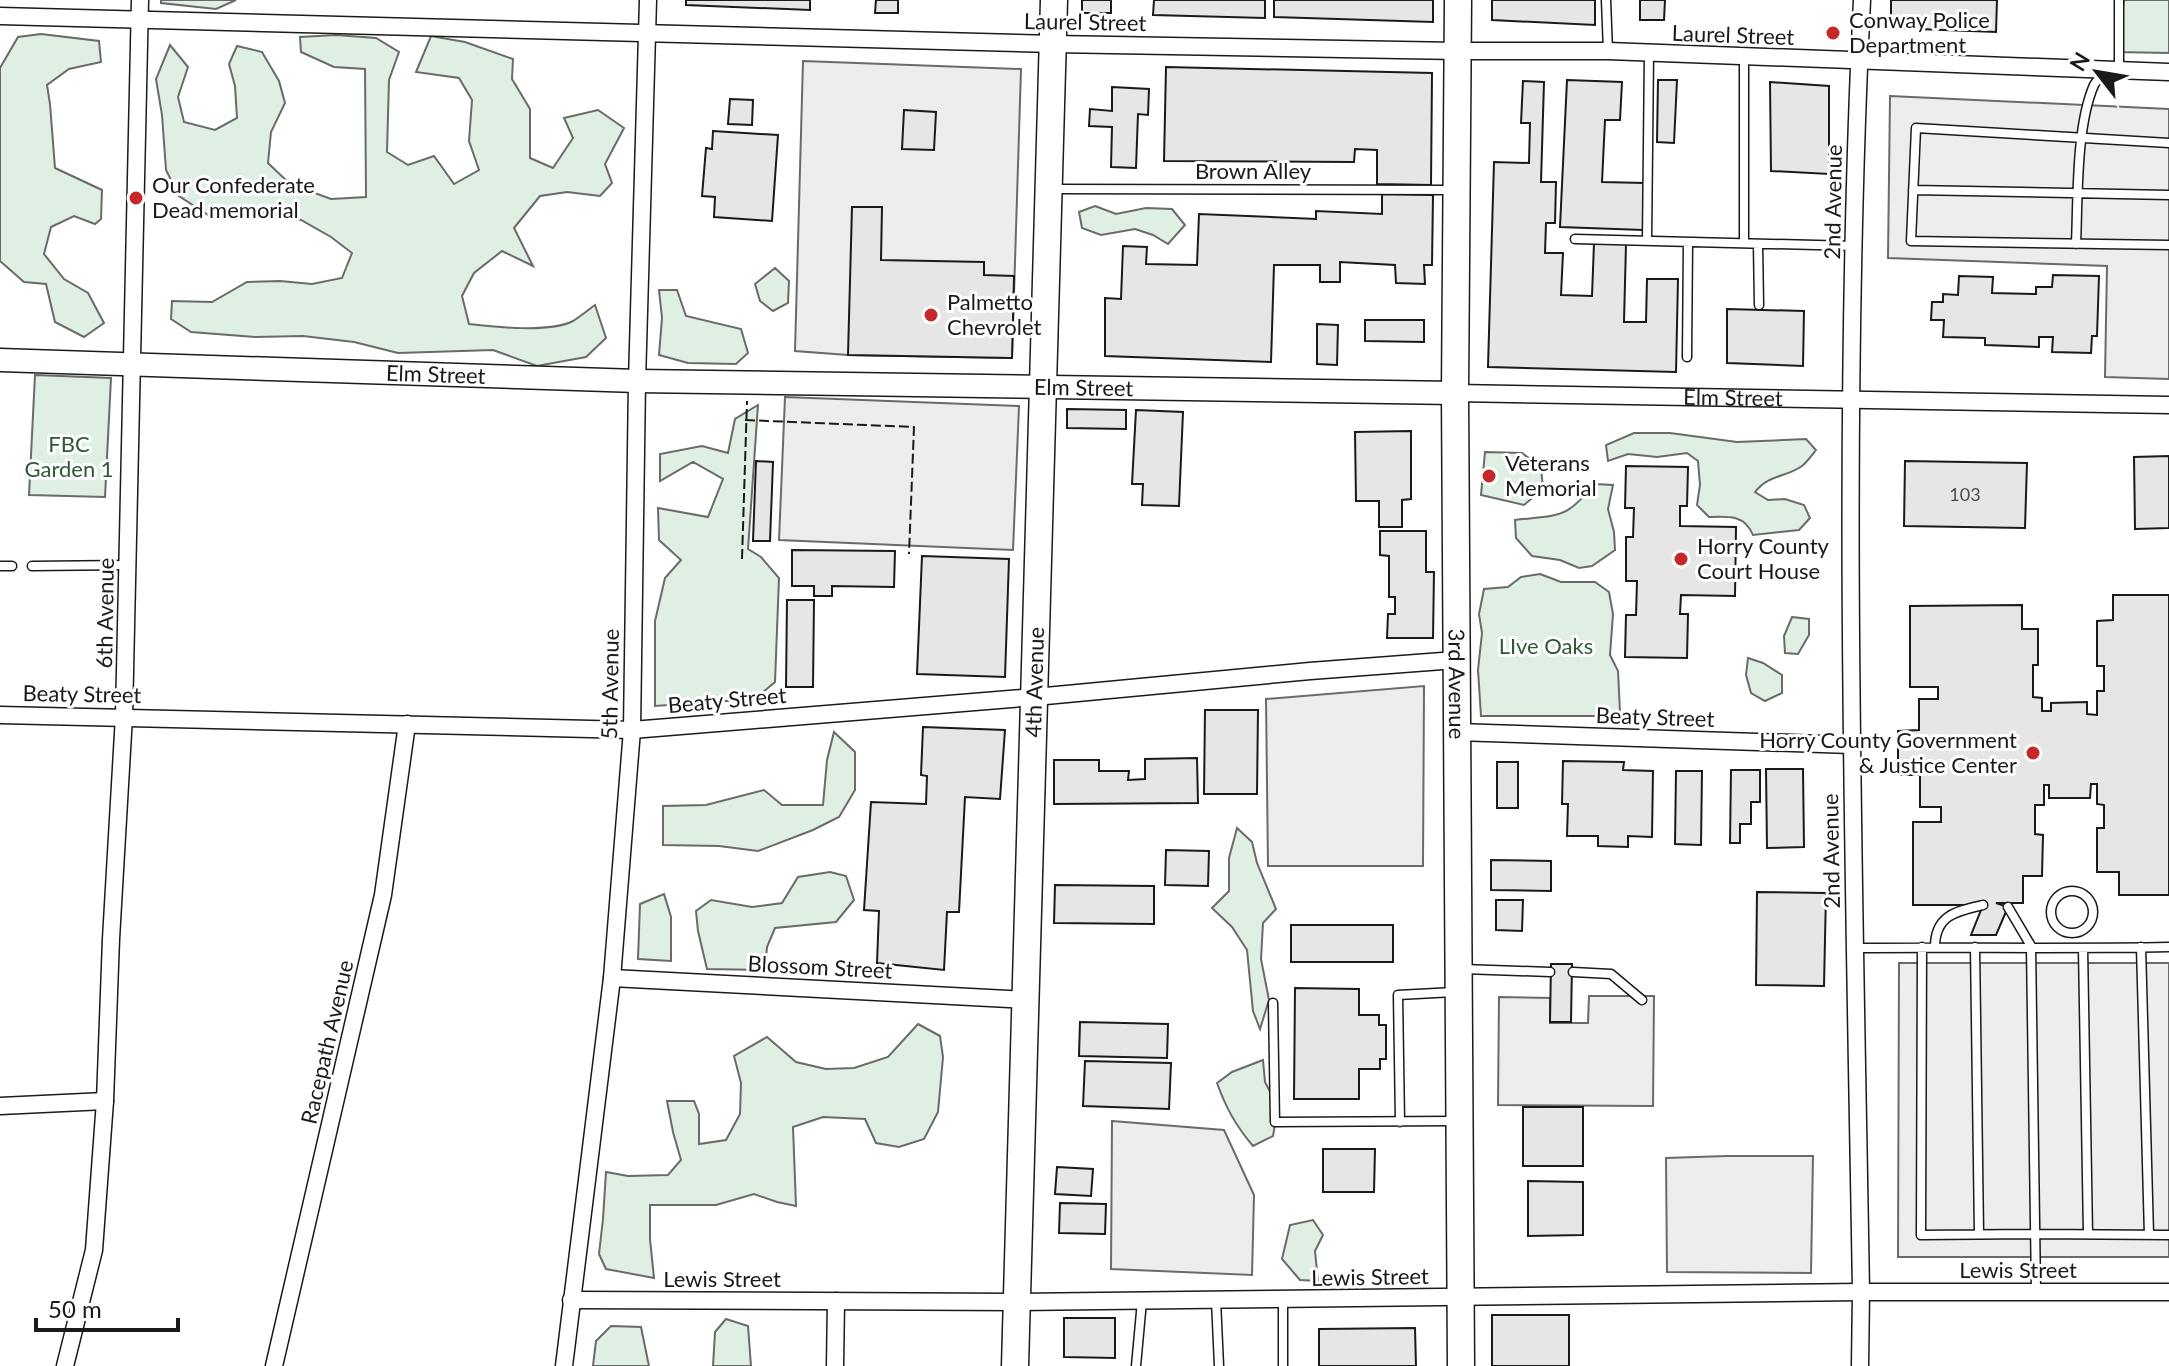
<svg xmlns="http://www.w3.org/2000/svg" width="2169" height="1366" font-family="Lato,sans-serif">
<rect width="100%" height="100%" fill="#fff"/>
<path fill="#e0efe3" stroke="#6a6a6a" stroke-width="2" d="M161 0H236L216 9 161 3Z
M2124 0H2169V53L2116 52Z
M41 34 99 41 101 62 69 69 47 85 50 104 55 168 102 190 101 219 95 224 74 216 51 227 44 254 64 279 88 293 104 323 84 337 55 322 46 284 24 282 0 261V68L18 37Z
M336 35 376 38 399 52 389 80 387 152 408 165 434 156 454 184 479 170 469 141 472 100 459 78 416 72 431 36 465 42 513 59 512 79 530 109V158L553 168 573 138 564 118 598 110 624 128 605 164 612 183 600 196 567 192 540 196 514 228 533 266 502 251 474 273 462 296 469 324C496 327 550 333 573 321 581 316 588 310 595 305L606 338 586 357 537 366 493 350 398 353 354 342 303 336 255 337 191 332 171 319 172 301 212 302 247 282 280 281 312 284 342 278 352 253 331 237 301 220 254 211 208 215 179 196 166 170 162 115 156 79 170 45 188 67 178 97 184 122 215 130 237 118 235 86 229 64 237 46 262 52 279 81 285 103 271 132 268 163 290 184 331 199 366 197 365 69 334 67 301 52 300 37Z
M1095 206 1116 214 1146 208 1172 209 1185 225 1168 244 1153 235 1135 229 1101 235 1082 228 1079 212Z
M775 268 789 281 788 303 773 311 760 301 755 284Z
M659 290H677L686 316 741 329 748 353 736 364 688 363 659 355 662 318Z
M35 375 111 378 105 497 29 495Z
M758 405 748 549 761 557 779 578 775 682 755 699 655 706V621L665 578 681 560 659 540 658 508 708 517 723 479 693 462 660 481V454L702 446 728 453 735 419Z
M1634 433H1670L1737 442 1806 439 1816 450C1812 455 1807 462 1802 466 1785 478 1769 474 1755 492L1768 500 1785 499 1804 505 1810 518 1799 530 1753 535C1745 515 1729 516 1709 517L1697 505 1700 485 1698 461 1687 453 1657 457 1628 454 1608 461 1606 445Z
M1485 452 1522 453 1541 467 1543 489 1524 505 1481 495Z
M1594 484 1613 485 1608 509 1614 532 1615 550 1592 566 1579 568 1560 560 1532 556 1516 538 1515 520C1558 515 1566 520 1594 484Z
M1540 574 1561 582H1595L1609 592 1613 614 1610 655 1618 671 1620 712 1594 716H1481L1478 670 1482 633 1479 614 1484 589 1508 587 1521 577Z
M1792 617 1809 619V635L1798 654 1785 653 1784 636Z
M1748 658 1763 663 1782 675V693L1765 701 1751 693 1746 675Z
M834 732 855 752V790L839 817 813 830 758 851 719 846 663 845V806L706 805 764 790 782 805H823L827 760Z
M1237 828 1252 842 1257 863 1276 909 1263 923 1261 959 1269 1000 1260 1029 1253 1011 1247 950 1232 927 1212 908 1229 891V858Z
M830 872 846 876 854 900 836 922 775 928 767 947 765 970 707 969 698 931 696 911 711 900 752 907 782 903 798 877Z
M664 894 671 917V961L638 959 640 904Z
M918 1024 940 1036 943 1057 938 1112 924 1139 899 1147 876 1143 865 1119 823 1117 793 1127 796 1206 777 1202 754 1194 716 1205H650V1239L654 1278 606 1269 599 1254 603 1219 606 1172 628 1176 668 1175 681 1160 673 1132 667 1101H694L699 1114V1144L726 1140 740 1114 741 1083 734 1056 767 1037 796 1062 826 1069 854 1068 888 1057Z
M1263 1060 1265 1082 1278 1107 1273 1136 1253 1146C1236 1126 1226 1108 1217 1083L1232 1072Z
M1313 1220 1323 1235 1315 1251 1318 1281 1300 1280 1282 1259 1290 1225Z
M726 1319 748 1326 751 1366H713L715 1332Z
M611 1326 641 1327 649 1366H593L596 1341Z"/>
<path fill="#ededed" stroke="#6a6a6a" stroke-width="2" d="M803 61 1021 69 1012 358 848 355 795 351Z
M1890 96 2169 109V379L2105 377 2107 266 1888 258Z
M785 397 1019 406 1013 550 779 540Z
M1424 686 1423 866H1268L1266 699Z
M1899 963H2169V1257H1898Z
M1589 996H1654L1653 1106 1498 1105 1499 997 1550 998V1023H1588Z
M1112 1121 1224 1130 1254 1195 1252 1275 1111 1269Z
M1727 1156H1813L1811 1273 1667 1272 1666 1158Z"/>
<path fill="#e6e6e6" stroke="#1a1a1a" stroke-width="2" d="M686 0H810V10L686 5Z
M876 0H898V13H875Z
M1082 0H1111V13H1082Z
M1154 0H1265V18L1153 15Z
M1274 0H1433V22L1274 17Z
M1492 0H1595V25L1492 20Z
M1640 0H1665L1664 20H1640Z
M1891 0H1997L1996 32 1891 28Z
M1166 67 1432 73 1431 185 1377 184V150L1355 149 1354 162 1164 161Z
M1567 80 1622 82 1620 120H1605L1602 182 1645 183 1643 230 1560 227Z
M1658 80H1677L1674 143 1657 142Z
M1523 81 1544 82 1541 182H1556L1555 223H1546L1545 253H1563L1561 295 1592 296 1594 243 1626 244 1624 322H1646L1647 279H1678L1676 372 1488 367 1494 162 1529 163 1530 123H1521Z
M1770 82 1829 86V174L1771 171Z
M1112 87 1149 89 1148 115 1138 114 1136 168 1111 167 1112 127 1089 126 1090 109 1112 111Z
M730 99 753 100 752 125 728 124Z
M904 110 936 112 934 150 902 149Z
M713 131 778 135 772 221 714 217 715 197 702 196 706 148 712 149Z
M1382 194 1433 195 1432 265H1424L1425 284 1396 283 1395 265 1340 262V282H1320V265H1274L1271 362 1105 356V298L1121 299 1123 246 1147 247 1146 264 1197 265 1199 214 1316 219V211L1382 214Z
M852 207H882L881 260 984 262V275L1014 276 1012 358 848 355Z
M2053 275 2099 276 2097 336H2092L2091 353 2052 352 2053 337H2039V347L1985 345V338L1943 337 1944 320H1931L1932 302H1943V294L1958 295 1959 276 1993 277 1992 293 2036 294V287H2052Z
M1727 309 1804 311 1803 366 1727 363Z
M1365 320H1424V342L1365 341Z
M1317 324 1338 325 1337 365 1317 364Z
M1067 409 1126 410V429L1067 428Z
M1136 410 1183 412 1179 506 1142 505 1143 484H1132Z
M1411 431V499L1402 500V527H1379V501H1356L1355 432Z
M2169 456V528L2135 529 2134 457Z
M756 461 773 462 770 541H753Z
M1905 461 2027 463 2025 528 1904 526Z
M1626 466 1688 467 1687 506H1680V526L1736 527 1735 596 1681 595 1680 614H1688L1687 658 1625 657 1626 615H1636L1637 581H1626V537H1633L1634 508H1625Z
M1380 531H1426V572H1434L1433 638H1387L1388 614H1395V597H1389V556L1380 555Z
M792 550 895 551 894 587 832 586V596H814V586H792Z
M922 556 1009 559 1005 677 917 674Z
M2113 595H2169V895H2119V872H2097V828H2104V805L2097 804V784H2091L2090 798H2049V785H2044V805H2035V834L2043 835 2042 876H2023V903H1996L2008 907 1996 935H1971L1983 905H1913V822H1941V807H1920V775H1898V731L1919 730V699H1938V687H1910V606L2022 605V629H2038V665H2033V697L2042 698V711H2051V703L2087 702V714L2097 715V691H2104V666H2097V621L2113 620Z
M787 600H814L813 687H786Z
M1205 710H1258L1257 794H1204Z
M923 727 1005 730 1000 799 965 797 959 912H947L944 970 877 963 879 911 864 910 871 802 926 804 927 776 921 775Z
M1197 758 1198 803 1054 804V760H1099V771H1129L1128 780 1145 779V759Z
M1563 761 1624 762 1623 770 1653 771 1652 837 1628 836V847L1598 846V836H1567L1568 804H1562Z
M1497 762H1518V808H1497Z
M1766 769H1803L1804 847 1767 848Z
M1731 770H1760V802H1751V824H1740V843H1730Z
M1676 771H1702L1701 845 1675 844Z
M1166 850 1209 851 1208 886 1165 885Z
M1491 860 1551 861V891L1491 890Z
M1055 885 1154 886V924L1054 923Z
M1757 892 1826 893 1824 986 1756 985Z
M1496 900H1523L1522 931 1496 930Z
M1291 925H1393V962H1291Z
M1551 964H1572L1571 1022H1550Z
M1295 988 1359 989V1015H1379V1025H1386V1059H1380V1069H1359V1099H1294Z
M1080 1022 1168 1024 1167 1058 1079 1056Z
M1085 1061 1171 1063 1169 1109 1083 1106Z
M1523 1107H1583V1166H1523Z
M1323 1149H1375L1374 1192H1323Z
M1057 1167 1093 1169 1091 1196 1055 1194Z
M1528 1181 1583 1182V1235L1528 1236Z
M1060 1203 1106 1204 1105 1234 1059 1233Z
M1492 1315H1569V1366H1492Z
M1064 1318H1115V1358L1064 1357Z
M1415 1328 1416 1366H1319V1329Z"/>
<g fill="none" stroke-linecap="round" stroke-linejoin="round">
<g stroke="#1a1a1a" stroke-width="11">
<path id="service" d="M1606 0 1608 51
M2119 0V70
M2169 143 1916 128 1911 241 2169 245
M1053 189 1452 190
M1913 190 2169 195
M1575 239 1854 246
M1647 241 1649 53
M1744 243V57
M1758 244 1759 305
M2076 244C2078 198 2076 126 2094 85 2097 80 2102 75 2106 70
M1687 357 1688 242
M0 566H12
M32 566 128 565
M2051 912a21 21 0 1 1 42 0a21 21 0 1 1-42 0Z
M2008 907 2031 946 2036 1291
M1922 947 1921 1235 2035 1234 2169 1235
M1935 947C1935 915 1957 911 1983 905
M1975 947 1979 1234
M2141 947 2149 1235
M1856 948C1960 947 2065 949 2169 947
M2083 948 2088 1234
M1463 969 1550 972
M1573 972 1611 974 1642 1000
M1273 1003 1275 1122 1455 1121
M1400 1122 1398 995 1454 992
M1216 1300 1219 1366
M1136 1366 1142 1301
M1283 1366V1300"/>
</g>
<g stroke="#1a1a1a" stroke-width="19">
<g id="minor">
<path d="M0 16 1053 44 1458 51H1608L2169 72"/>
<path id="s1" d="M1455 393 2169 405"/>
<path d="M0 715 632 730 1035 697 1310 671 1456 660"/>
<path d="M1456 732 1851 745"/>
<path d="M612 978 1026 1000"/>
<path d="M0 1106 105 1101"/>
<path d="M571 1300 1017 1302 1861 1292H2169"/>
<path d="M65 1366 94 1250 105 1101 111 939 124 716 140 0"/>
<path d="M274 1366 383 895 407 724"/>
<path d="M564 1366 612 978 632 730 637 381 648 0"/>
<path d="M835 1366 836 1301"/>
<path d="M1860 1366 1861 1292C1854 862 1841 430 1862 0"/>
</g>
</g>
<g stroke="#1a1a1a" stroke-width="25">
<g id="tertiary">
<path id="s2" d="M0 360 637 381 1455 393"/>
</g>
</g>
<g stroke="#1a1a1a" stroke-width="29">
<g id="primary">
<path id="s3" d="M1458 0 1455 393 1461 1366"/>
<path id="s4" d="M1015 1366 1054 0"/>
</g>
</g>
<use href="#service" stroke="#fff" stroke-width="8"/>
<use href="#minor" stroke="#fff" stroke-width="16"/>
<use href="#tertiary" stroke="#fff" stroke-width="22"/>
<use href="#primary" stroke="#fff" stroke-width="26"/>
<path stroke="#1a1a1a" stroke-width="2" stroke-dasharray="10 4" stroke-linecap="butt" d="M745 420 914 427 909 554
M742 559 747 401"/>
</g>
<g fill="#c62828" stroke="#fff" stroke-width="3">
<circle cx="1833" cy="33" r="8"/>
<circle cx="136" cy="198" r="8"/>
<circle cx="931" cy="315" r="8"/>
<circle cx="1489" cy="476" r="8"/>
<circle cx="1681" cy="559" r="8"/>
<circle cx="2033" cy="753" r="8"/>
</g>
<g text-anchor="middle" stroke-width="6" stroke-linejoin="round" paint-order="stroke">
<g font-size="18" fill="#4d4d4d">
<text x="1965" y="501">103</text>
</g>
<g font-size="22" fill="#1a1a1a" stroke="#fff" text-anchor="start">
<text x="1849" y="28">Conway Police<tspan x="1849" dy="25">Department</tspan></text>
<text x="152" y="193">Our Confederate<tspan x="152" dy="25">Dead memorial</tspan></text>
<text x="947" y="310">Palmetto<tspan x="947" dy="25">Chevrolet</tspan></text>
<text x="1505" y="471">Veterans<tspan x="1505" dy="25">Memorial</tspan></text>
<text x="1697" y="554">Horry County<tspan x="1697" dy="25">Court House</tspan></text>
<text x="2017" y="748" text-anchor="end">Horry County Government<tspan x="2017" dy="25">&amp; Justice Center</tspan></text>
</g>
<g font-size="22" fill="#1a1a1a" stroke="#fff">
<text transform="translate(1085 22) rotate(1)" y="8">Laurel Street</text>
<text transform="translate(1733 35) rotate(2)" y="8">Laurel Street</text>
<text x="1253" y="179">Brown Alley</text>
<text transform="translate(1833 202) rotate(-89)" y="8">2nd Avenue</text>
<text dy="8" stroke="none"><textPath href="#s2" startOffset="436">Elm Street</textPath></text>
<text dy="8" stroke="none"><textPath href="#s2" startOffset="1084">Elm Street</textPath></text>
<text dy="8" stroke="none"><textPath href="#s1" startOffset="278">Elm Street</textPath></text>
<text transform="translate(105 613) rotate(-89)" y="8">6th Avenue</text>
<text dy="8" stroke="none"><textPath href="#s4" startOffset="684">4th Avenue</textPath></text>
<text dy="8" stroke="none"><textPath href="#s3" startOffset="684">3rd Avenue</textPath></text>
<text transform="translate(610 684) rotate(-89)" y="8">5th Avenue</text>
<text transform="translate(82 694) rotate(1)" y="8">Beaty Street</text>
<text transform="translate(727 700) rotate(-5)" y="8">Beaty Street</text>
<text transform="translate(1655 717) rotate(2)" y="8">Beaty Street</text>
<text transform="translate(1831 851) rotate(-91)" y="8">2nd Avenue</text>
<text transform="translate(820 967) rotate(3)" y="8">Blossom Street</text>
<text transform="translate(327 1042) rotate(-77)" y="8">Racepath Avenue</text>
<text x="2018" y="1278">Lewis Street</text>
<text transform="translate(1370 1277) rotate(-1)" y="8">Lewis Street</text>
<text x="722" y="1287">Lewis Street</text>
</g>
<g font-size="22" fill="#2b5a34" stroke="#fff">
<text x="69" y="452">FBC<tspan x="69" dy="25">Garden 1</tspan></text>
<text x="1546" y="654">LIve Oaks</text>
</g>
</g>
<g transform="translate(2097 72) rotate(301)" stroke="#ffffff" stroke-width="6" paint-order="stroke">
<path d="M0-6L14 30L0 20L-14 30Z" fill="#1a1a1a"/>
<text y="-12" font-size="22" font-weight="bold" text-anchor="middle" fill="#1a1a1a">N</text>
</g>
<path d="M36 1318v12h142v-12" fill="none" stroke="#1a1a1a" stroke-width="4"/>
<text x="48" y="1318" font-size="24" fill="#1a1a1a" stroke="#ffffff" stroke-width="6" paint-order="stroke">50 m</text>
</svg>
